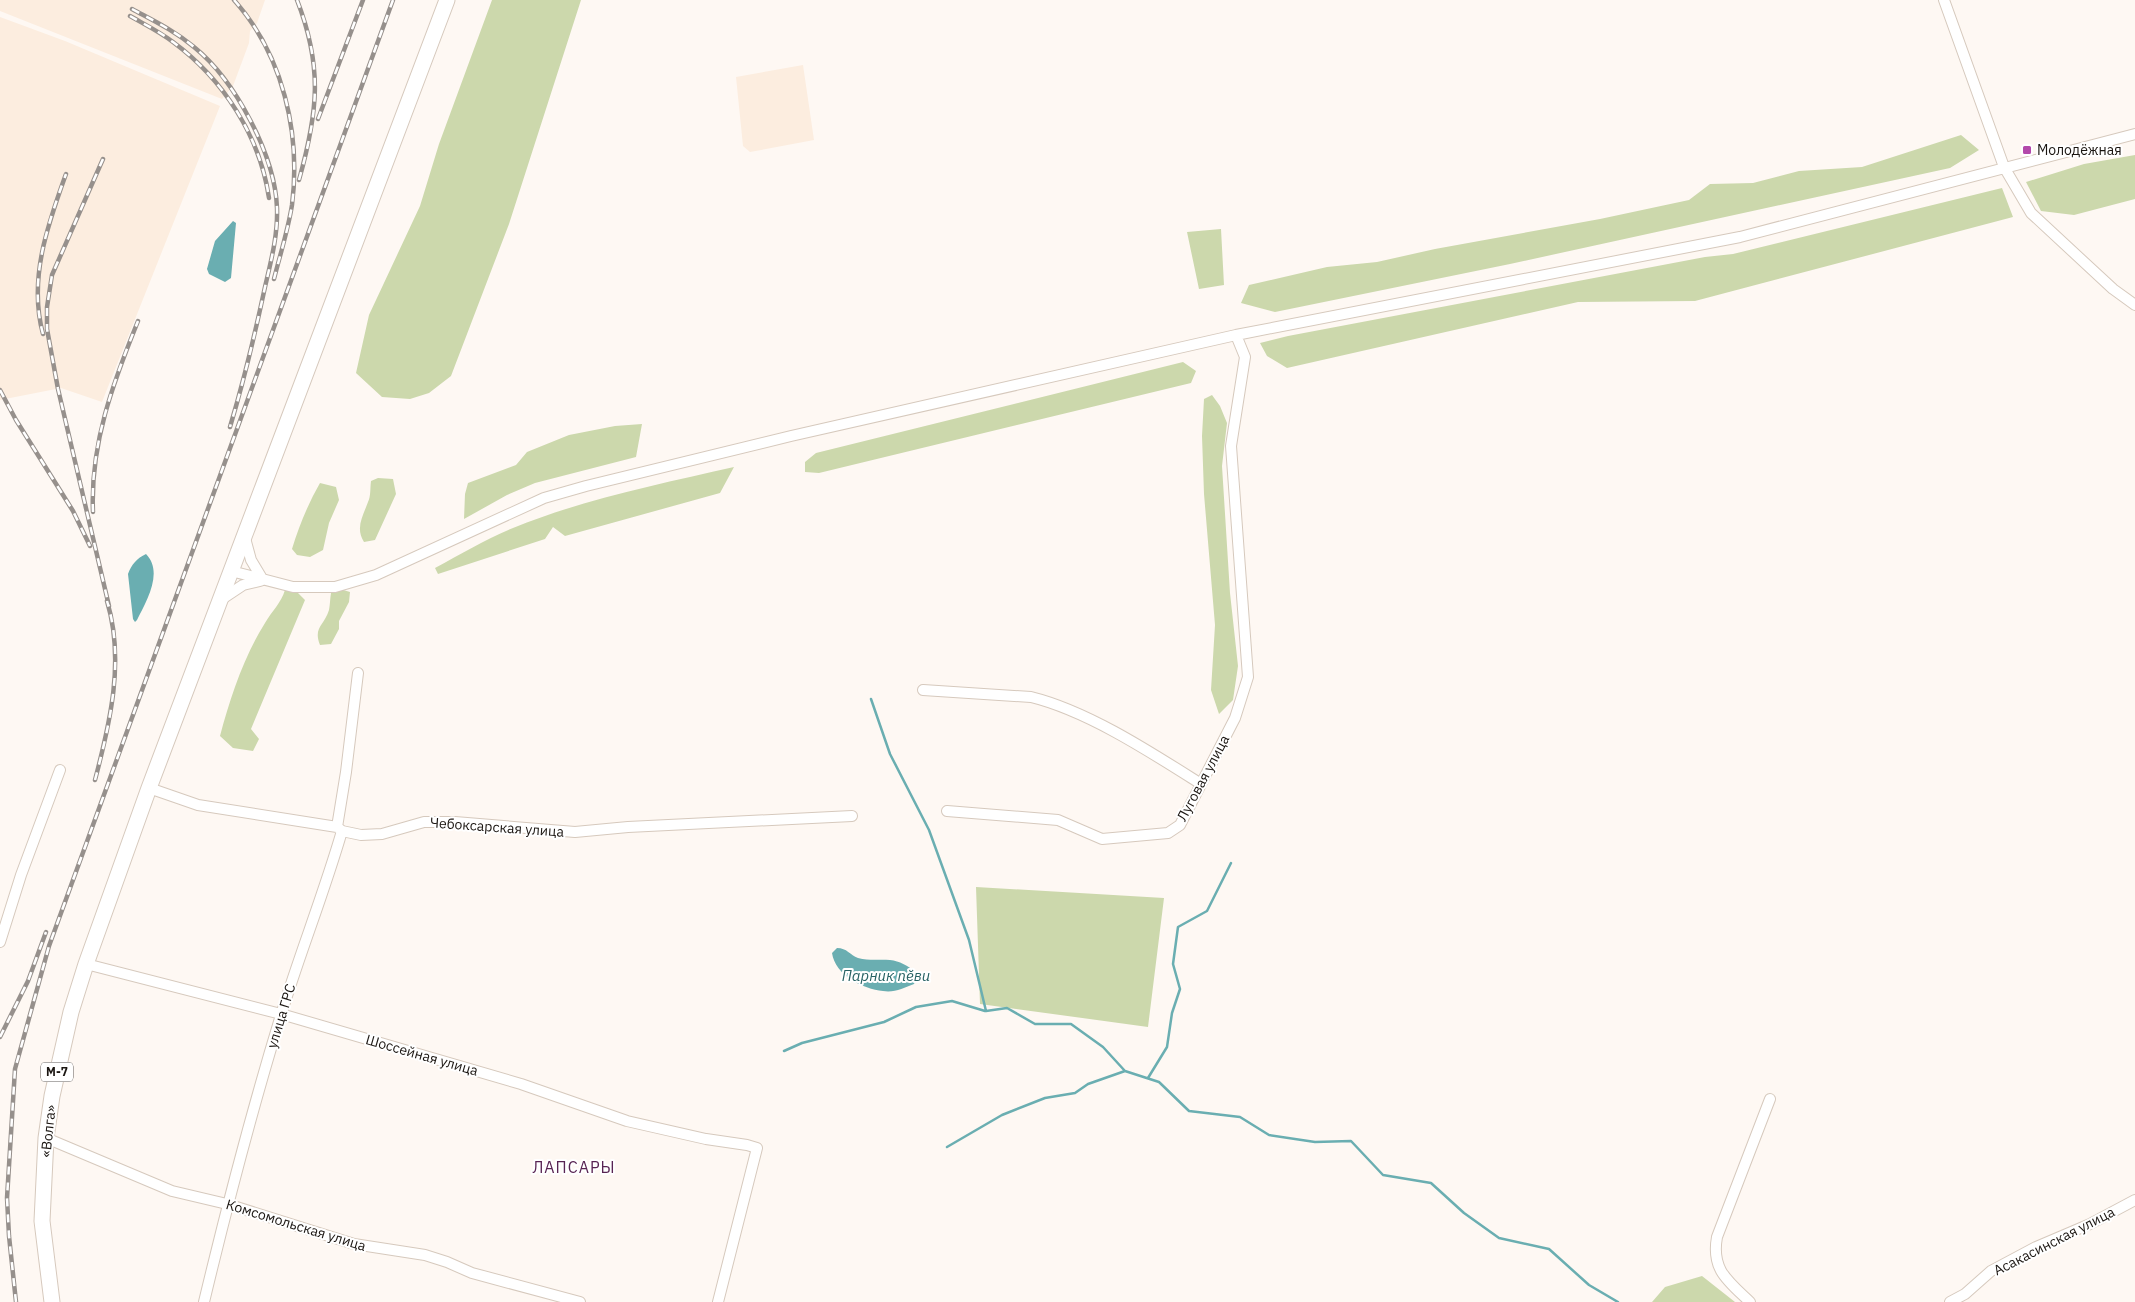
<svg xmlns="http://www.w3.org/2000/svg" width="2135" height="1302" font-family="'IBM Plex Sans',sans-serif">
<rect width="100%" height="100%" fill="#fef8f3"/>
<path fill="#fceddf" d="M0 0H265L257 23 250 31 249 43 233 86 222 99 0 11Z
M0 17 65 41 220 106 102 402 61 388 0 400Z
M803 65 814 140 750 152 743 146 736 77Z"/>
<path fill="#ccd8ac" d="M492 0H581L509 224 451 376 429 393 410 399 382 397 356 373 369 315 420 206 439 144Z
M1961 135 1979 150 1950 168 1510 264 1275 312 1241 303 1249 285 1327 267 1377 262 1435 249 1600 219 1689 200 1710 184 1753 183 1799 171 1862 167Z
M2135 155V199L2074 215 2041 211 2026 182 2084 164Z
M2002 188 2013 217 1695 301 1578 302 1287 368 1267 356 1260 343 1288 336 1705 257 1733 254Z
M1221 229 1224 285 1199 289 1187 232Z
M1183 362 1196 371 1191 383 819 473 805 472V462L816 453Z
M1212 395 1220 406 1227 423 1222 466 1230 593 1238 666 1233 700 1219 714 1211 690 1215 625 1204 494 1202 436 1204 399Z
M642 424 636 457 535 483 507 495 464 519 465 494 468 483 516 465 527 452 569 435 615 426Z
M734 467 720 493 565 536 553 527 545 539 438 574 435 568C461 554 486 539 513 528 584 499 660 484 734 467Z
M378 478 393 479 396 494 375 540 364 542C355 528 363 516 368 502 371 496 370 488 371 481Z
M320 483 336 487 339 500 329 523 323 550 310 557 297 555 292 549C299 526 308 504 320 483Z
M340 589 350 592 349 602 339 621V629L331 644 320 645C313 627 324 626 329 610 330 605 330 599 331 593Z
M285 590 298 593 305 600 251 729 259 739 253 751 233 748 220 736C230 698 244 656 265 623 272 611 281 603 285 590Z
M976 887 1164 898 1148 1027 980 1004Z
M1702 1276 1735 1302H1652L1665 1287Z"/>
<path fill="#6aaeb1" d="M233 221 236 223 231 278 225 282 209 274 207 269 215 241Z
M146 554C164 572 146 602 137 620L135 622 133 619 128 574C131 565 137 558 146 554Z
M837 948C847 948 850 955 858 958 870 961 879 959 890 960 900 961 907 966 915 971L917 977 914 984C904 988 894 993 883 991 863 989 835 975 832 953Z"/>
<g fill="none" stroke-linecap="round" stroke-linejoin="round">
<path stroke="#6aaeb1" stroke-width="2.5" d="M871 699 890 754 929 830 969 940 986 1011 1007 1008 1035 1024H1071L1103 1047 1125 1071 1159 1082 1189 1111 1240 1117 1269 1135 1315 1142 1351 1141 1383 1175 1431 1183 1464 1213 1499 1238 1549 1249 1589 1285 1618 1302
M784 1051 802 1043 884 1022 916 1007 952 1001 985 1011
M1148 1078 1167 1047 1172 1013 1180 989 1173 964 1178 927 1207 911 1231 863
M947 1147 1002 1115 1045 1098 1075 1093 1088 1084 1125 1071"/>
<g stroke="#d6c9bd" stroke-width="12">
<path id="minor" d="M1944 0 2004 167 2031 213 2113 289 2135 305
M245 538 251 560 263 580
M231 571 293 587H335L376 575 544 498 586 486 791 436 1236 335 1740 237 2135 134
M222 599 243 585 260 581
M923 690 1031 697C1088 711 1152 753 1201 784
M149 788 198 805 337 827 342 831 361 835 382 834 424 822H455L575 832 628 827 852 816
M947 811 1058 820 1102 839 1168 833 1180 825 1235 718 1248 677 1231 446 1245 357 1236 335
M337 827 346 772 358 673
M0 942 21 875 60 770
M86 964 281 1014 521 1084 627 1121 706 1139 747 1145 757 1148 718 1302
M46 1138 172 1191 227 1204 354 1244 425 1255 447 1262 472 1273 580 1302
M204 1302C227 1206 252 1110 281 1015 300 953 324 893 342 831
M1750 1302C1728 1281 1711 1270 1717 1237L1770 1099
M1950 1302 1965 1294 1991 1271 2036 1247 2090 1224 2135 1200"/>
</g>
<g stroke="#d6c9bd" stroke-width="17">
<path id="highway" d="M52 1302 42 1221 46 1138 52 1096 71 1012 86 964 149 788 447 0"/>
</g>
<use href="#minor" stroke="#fff" stroke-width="10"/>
<use href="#highway" stroke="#fff" stroke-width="15"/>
<g stroke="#96908c" stroke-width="4.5">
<path id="rail" d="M234 0C283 55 301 133 292 205 288 230 280 255 274 279
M297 0C323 67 318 112 299 180
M132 9C154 21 175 31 194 47 235 80 275 155 277 208 278 235 271 261 265 287 255 334 244 380 230 427
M130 16C144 24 160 32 173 42 223 79 260 136 269 198
M318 119 363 0
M103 159 52 275 47 307V329L58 389 109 606
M43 334C28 279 48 224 66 174
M0 390 16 420 73 511 90 546
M93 512C90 444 113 383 138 321
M95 780C110 723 125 660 107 601
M0 1037 28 981 46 932
M16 1302 9 1236 7 1198 15 1069 49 946 393 0"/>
</g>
<use href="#rail" stroke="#fff" stroke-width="2.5" stroke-dasharray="8" stroke-linecap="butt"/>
</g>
<rect fill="#b349ab" stroke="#fff" stroke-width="2" x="2022" y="145" width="10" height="10" rx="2.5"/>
<g text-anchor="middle" stroke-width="4" stroke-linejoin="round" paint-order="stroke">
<rect fill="#fff" stroke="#5f5b58" stroke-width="1" x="41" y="1062.5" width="32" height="19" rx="4"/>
<g font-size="12" font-weight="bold" fill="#1a1511">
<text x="57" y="1076">М-7</text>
</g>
<g font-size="14" fill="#1a1511" stroke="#fff" text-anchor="start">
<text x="2037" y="155">Молодёжная</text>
</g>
<g font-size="14" fill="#1a1511" stroke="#fff">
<text transform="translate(1203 778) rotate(-62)" y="5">Луговая улица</text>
<text transform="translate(497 827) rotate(4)" y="5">Чебоксарская улица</text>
<text transform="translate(281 1016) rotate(-73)" y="5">улица ГРС</text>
<text transform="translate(422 1055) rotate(16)" y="5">Шоссейная улица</text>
<text transform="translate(48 1131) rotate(-84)" y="5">«Волга»</text>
<text transform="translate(296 1225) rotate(17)" y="5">Комсомольская улица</text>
<text transform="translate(2054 1241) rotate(-27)" y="5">Асакасинская улица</text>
</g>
<g font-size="15" font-style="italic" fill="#286264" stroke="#fff">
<text x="886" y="981">Парник пӗви</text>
</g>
<g font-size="16" letter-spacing="1" fill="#582453" stroke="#fff">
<text x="574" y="1173">ЛАПСАРЫ</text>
</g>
</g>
</svg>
